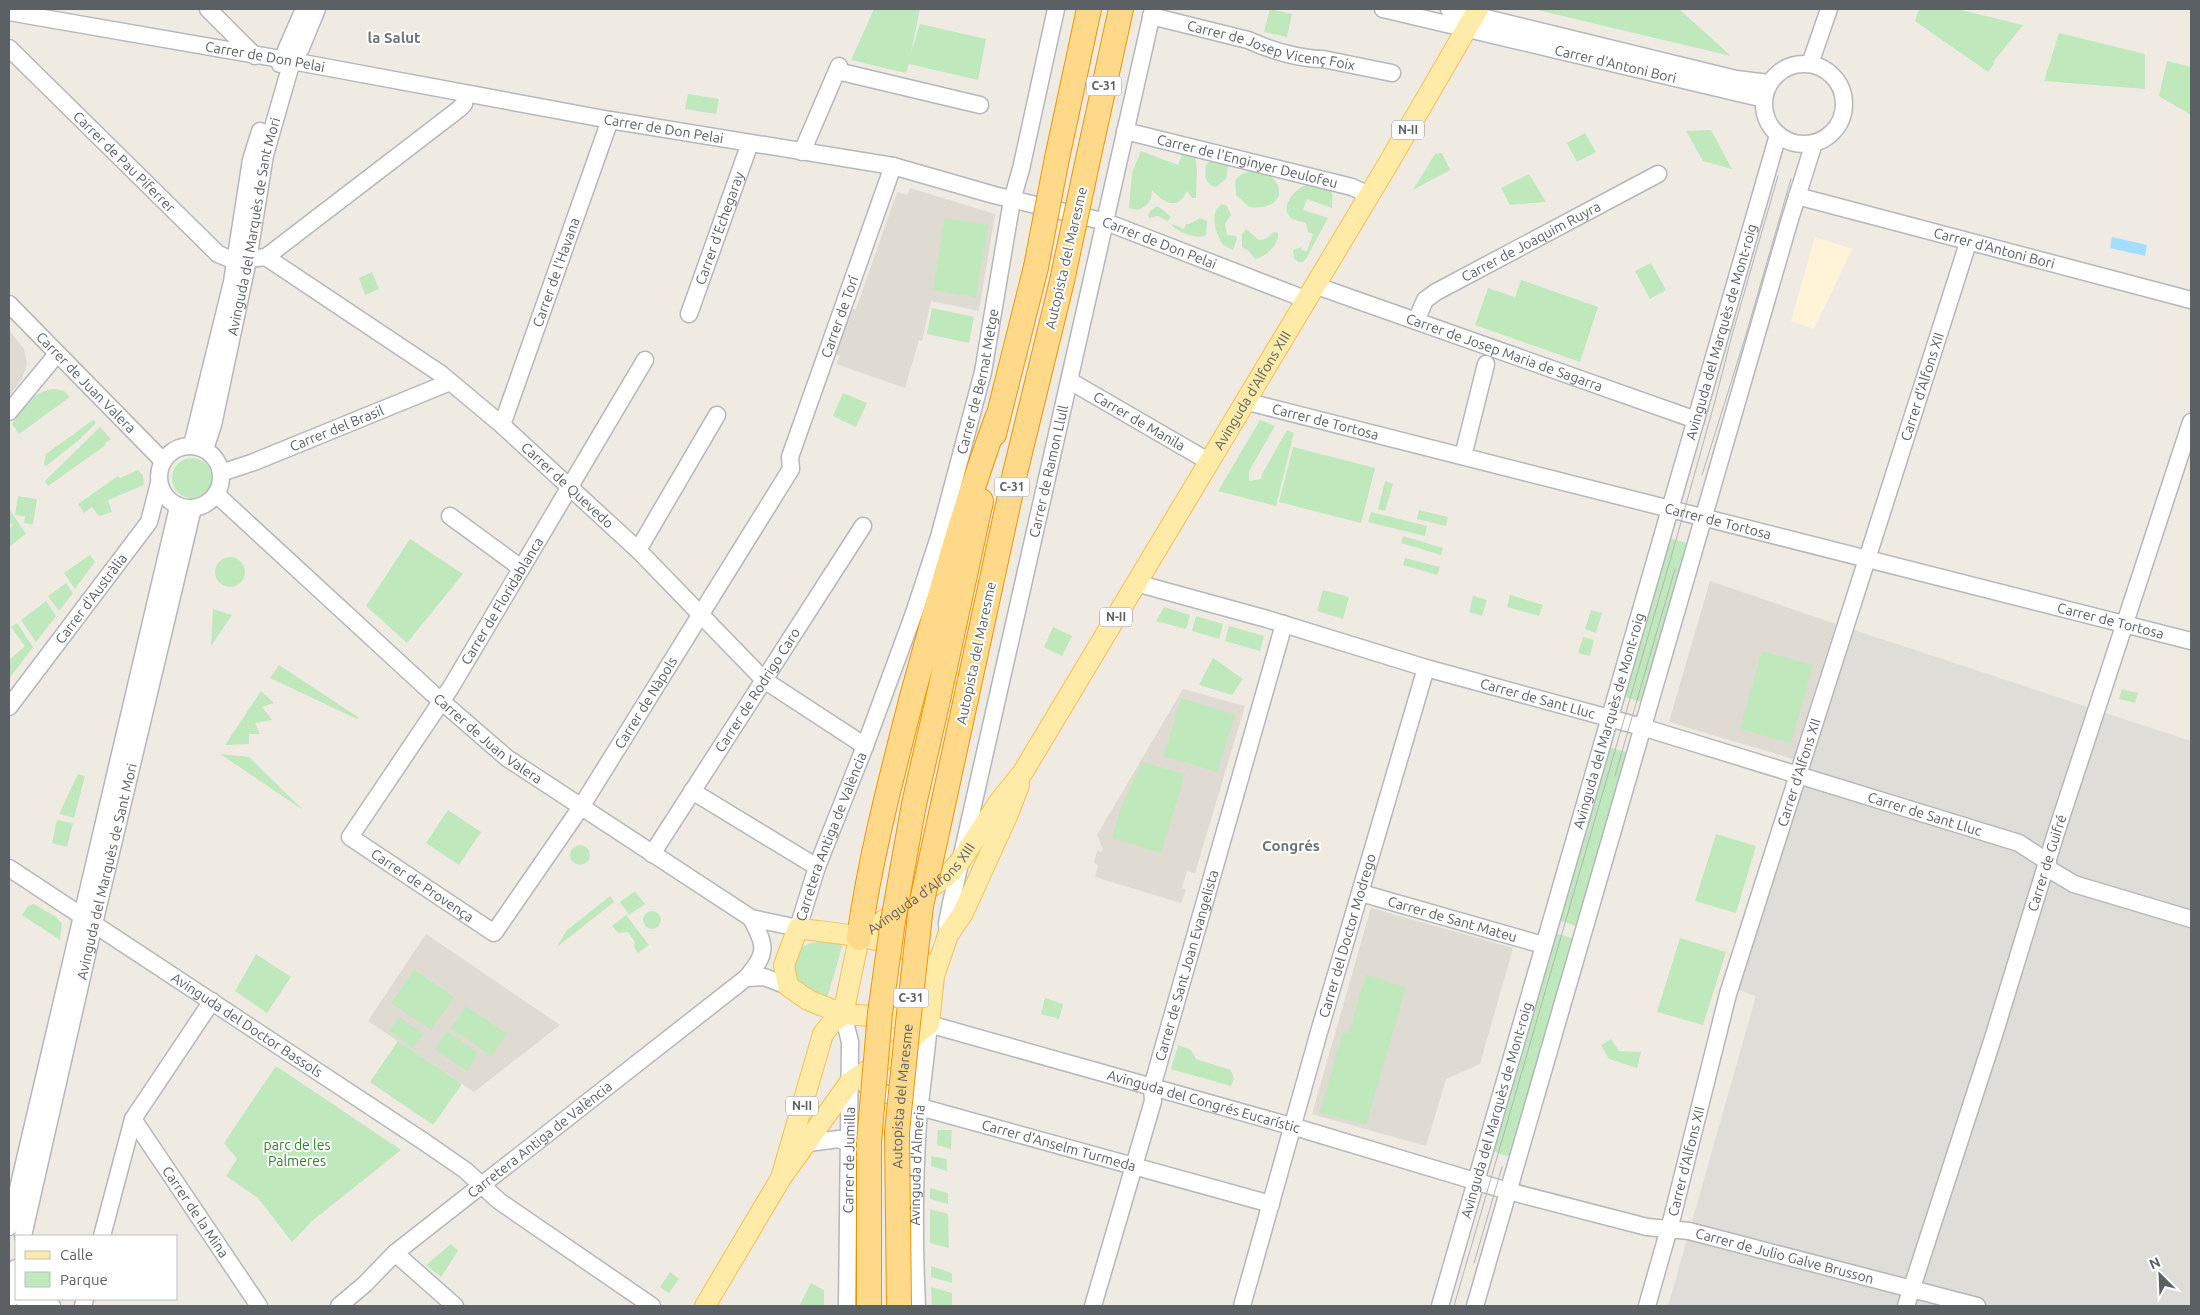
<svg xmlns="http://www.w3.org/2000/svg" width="2200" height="1315" font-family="Ubuntu,sans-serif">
<rect width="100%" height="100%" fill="#efebe3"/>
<path fill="#fff3d8" d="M1815 237 1852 249 1814 329 1791 321Z"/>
<path fill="#dfddd7" d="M1854 630 2191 741V1306H1668L1756 996 1738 990Z"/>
<path fill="#dfdad2" d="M910 188 995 214 979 311 931 301 922 341 919 340 905 388 836 364 840 356 835 354 853 309H856L897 192 907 195Z
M9 330 24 349 27 364 22 379 9 396Z
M1710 581 1836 624 1793 759 1669 722Z
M1183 689 1245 706 1195 873 1187 871 1182 888 1186 890 1181 903 1095 877 1098 865 1094 863 1097 851 1102 852 1103 849 1097 835Z
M1371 908 1513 948 1480 1064 1446 1079 1426 1146 1312 1114Z
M426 934 560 1025 474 1092 368 1021Z"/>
<path fill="#c0e8bd" d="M874 9H920L911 52 920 24 986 39 978 80 909 64 906 73 851 60Z
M1270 9 1292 14 1287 37 1264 32Z
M1533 9H1679L1731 56Z
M1919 9H1957L2023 25 1993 62 1994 64 1988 72 1915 21Z
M2059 33 2145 54V89L2044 81Z
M2167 61 2191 67V115L2159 96Z
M688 94 719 99 716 114 685 109Z
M1711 130 1732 169 1703 161 1686 131Z
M1585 133 1596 152 1577 162 1567 143Z
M1150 143 1195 156 1197 170 1196 198H1192L1187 191C1177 212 1163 202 1152 190 1152 201 1148 206 1137 210L1129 208 1132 173 1141 151 1178 165 1182 155Z
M1442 153 1450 170 1413 190 1435 154Z
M1210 161 1219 164 1224 162 1228 166 1226 179 1216 187C1205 185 1204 174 1206 165Z
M1255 169C1292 180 1284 212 1249 207L1236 195 1235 181 1240 175Z
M1529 174 1546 202 1510 205 1501 188Z
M1316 183C1334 188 1333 191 1332 208L1307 199 1303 210 1328 218 1307 257 1303 262H1298L1294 258 1293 250 1302 247 1301 250 1307 251 1313 234 1308 232 1306 223C1302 221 1295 221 1291 218 1279 208 1294 190 1304 186 1308 185 1312 184 1316 183Z
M1222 204 1227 206 1231 215 1225 224 1227 235 1236 236 1237 239 1233 250 1223 245C1216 234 1208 213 1222 204Z
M1158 206 1171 217 1168 221 1158 216 1149 218 1148 215 1151 210Z
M945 218 988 225 976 297 933 290Z
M1200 218 1207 221 1206 235C1196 240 1181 233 1172 226V224L1184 229 1186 224H1190Z
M1246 229 1259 240 1266 239 1274 232 1278 233C1279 245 1266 257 1255 259L1248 250 1242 247V234Z
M1651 263 1666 290 1650 299 1635 271Z
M372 272 379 289 365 295 359 278Z
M1521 280 1598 307 1580 362 1475 325 1488 288 1515 297Z
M932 308 974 317 969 343 927 334Z
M55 389 64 391 70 397 19 434 12 424C24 409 34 389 55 389Z
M843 393 867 403 856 427 833 416Z
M93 420 96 423 78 441 46 466 44 464 46 454Z
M1260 420 1275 426 1249 471V481L1261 479 1262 474 1287 430 1294 433 1276 506 1218 491Z
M100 427 111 439 105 443 106 445 48 486 45 481Z
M1293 447 1375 468 1361 523 1279 502Z
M172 478a20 20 0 1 1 40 0a20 20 0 1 1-40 0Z
M138 470 143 475 144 485 108 500 112 512 99 516 92 507 84 513 78 504 118 476 120 478Z
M1385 481 1393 484 1385 511 1378 509Z
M18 496 37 499 33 524 24 523 25 516 15 515Z
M9 509 26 534 9 547V529L12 526 9 520Z
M1419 510 1448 517 1446 526 1417 519Z
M1371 512 1427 526 1425 536 1368 522Z
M1403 536 1443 548 1441 555 1401 543Z
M1669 538 1690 544 1644 703 1623 696Z
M410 539 463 574 407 643 366 606Z
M90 555 95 562 75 589 64 573Z
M215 572a15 15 0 1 1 30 0a15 15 0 1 1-30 0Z
M1405 558 1440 567 1437 575 1403 565Z
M66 583 73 593 59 611 48 596Z
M1323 590 1349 597 1343 619 1317 611Z
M1510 595 1543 605 1539 616 1507 607Z
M1473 596 1487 600 1482 616 1469 612Z
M46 601 56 616 36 642 21 620Z
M1164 607 1190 615 1186 629 1156 621Z
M213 609 232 615 211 646Z
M1591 610 1602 613 1596 633 1585 629Z
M1196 616 1223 624 1219 639 1192 631Z
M17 623 33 647 9 679V660L25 646 11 627Z
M1229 626 1264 636 1260 651 1225 641Z
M1053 627 1072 636 1062 656 1044 647Z
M1583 637 1594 640 1590 656 1578 653Z
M1762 651 1813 665 1791 743 1740 729Z
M1213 658 1243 679 1232 695 1199 685Z
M279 665 358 717 357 719 270 678Z
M2122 689 2138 693 2135 703 2119 699Z
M261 691 274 703 262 707 272 720 255 723 260 734H249V744L225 745Z
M1181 698 1235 715 1217 772 1164 756Z
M1609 747 1629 753 1579 927 1559 920Z
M220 754 249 757 303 810Z
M1142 762 1185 774 1161 853 1112 838 1120 810Z
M78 774 85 776 74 818 59 814Z
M448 810 481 832 459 865 426 843Z
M57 820 73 823 67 847 52 843Z
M1716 834 1756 846 1736 913 1695 901Z
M570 855a10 10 0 1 1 20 0a10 10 0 1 1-20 0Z
M635 891 645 904 629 915 620 902Z
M610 896 614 902 557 947 566 931Z
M34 904 56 917 62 924 60 940 22 915 28 906Z
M643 920a9 9 0 1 1 18 0a9 9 0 1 1-18 0Z
M626 915 649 945 638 953 634 947 635 942 628 932 618 933 612 926Z
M1555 933 1575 939 1513 1158 1492 1151Z
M1680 938 1726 952 1703 1025 1657 1012Z
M824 941 843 944 827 998C789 988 776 944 824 941Z
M256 954 291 977 267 1013 235 991Z
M414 970 454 997 431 1030 391 1003Z
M1366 975 1406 987 1366 1125 1320 1112 1343 1032 1349 1033Z
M1045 998 1063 1004 1059 1019 1041 1014Z
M466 1006 507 1034 492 1056 451 1028Z
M399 1017 423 1034 413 1048 389 1031Z
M447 1031 479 1054 467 1071 435 1049Z
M1611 1039 1619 1051 1641 1052 1637 1068 1609 1059 1601 1045Z
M398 1041 462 1084 433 1125 370 1082Z
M1178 1045 1191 1050 1196 1059 1231 1070 1234 1079 1231 1086 1171 1069Z
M276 1066 401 1150 312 1221 292 1242 258 1198 226 1176 237 1159 224 1143Z
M938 1130H952L951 1149 937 1145Z
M931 1156 947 1159V1171L931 1166Z
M930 1188 948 1193V1204L930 1199Z
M930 1209 948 1214 949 1248 930 1243Z
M451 1244 458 1251 441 1277 426 1265Z
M931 1266 952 1273V1283L931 1277Z
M670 1272 679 1279 669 1293 660 1287Z
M811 1283 824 1290V1306H799Z
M931 1287 952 1293V1306H932Z"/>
<path fill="#a3ddff" d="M2112 237 2147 245 2145 256 2110 248Z"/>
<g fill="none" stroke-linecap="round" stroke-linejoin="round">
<g stroke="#b4b7bb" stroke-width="19">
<g id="minor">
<path d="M208 9 255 56"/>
<path id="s1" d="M1383 9 1764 99"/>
<path d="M1449 9 1736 79 1769 83"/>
<path id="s2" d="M9 12 292 61 610 120 893 166 994 195 1106 222 1305 299"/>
<path id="s3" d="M1151 16 1248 40C1270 50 1299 59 1323 59L1392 73"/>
<path id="s4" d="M9 48 218 254 235 261 266 257 441 374 502 425 638 550 764 680 865 746"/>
<circle cx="1804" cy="104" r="40"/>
<path d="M280 64 304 9"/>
<path d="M1810 64 1829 9"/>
<path d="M837 71 980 105"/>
<path id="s5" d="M1125 131 1352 187 1369 195"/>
<path d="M802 152 839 66"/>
<path id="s6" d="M1797 196 2191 300"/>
<path d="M266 257 459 109 464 104 466 94"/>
<path id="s7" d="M1314 285 1696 420"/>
<path id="s8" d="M9 304 163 461"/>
<path id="s9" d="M689 314 750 143"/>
<path id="s10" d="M1416 321 1425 300 1436 292 1658 174"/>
<path id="s11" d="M645 360 451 687 350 837 494 933 581 807 791 469 790 457 893 166"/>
<path id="s12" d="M1070 381 1208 461"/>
<path id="s13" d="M1244 401 2191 641"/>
<path d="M9 412 57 354"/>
<path id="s14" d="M502 425 610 120"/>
<path d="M192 445 232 282 251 160 260 131"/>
<circle cx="190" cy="477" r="31"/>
<path id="s15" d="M205 449 213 425 248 260 265 155 292 61 301 48 317 9"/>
<path d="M1463 456 1486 364"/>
<path id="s16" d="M221 473 254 462 450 382"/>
<path id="s17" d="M216 494 432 693 507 758 751 918 798 928 817 867 865 746 914 613 939 537 983 372 1012 200 1021 169 1056 9"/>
<path d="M450 516 521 568"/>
<path d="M638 550 717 415"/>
<path id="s18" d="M1136 583 1267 619 1426 668 1642 727 2019 843 2048 862"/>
<path id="s19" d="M9 707 149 522 159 483"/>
<path d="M692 791 817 867"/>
<path id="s20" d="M652 854 863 526"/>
<path id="s21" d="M9 868 423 1141 465 1170 499 1201 652 1306"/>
<path d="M2047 868 2074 884 2191 919"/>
<path id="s22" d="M1361 893 1543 945"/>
<path id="s23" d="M948 935 947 923 951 903 1153 9"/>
<path d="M746 978 764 977 788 986"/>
<path d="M843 1014 850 1042 847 1306"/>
<path id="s24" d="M866 1086 920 1107 1271 1204"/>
<path id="s25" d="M133 1119 259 1306"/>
<path d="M808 1143 839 1139 849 1144"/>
<path d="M9 1227 178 507"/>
<path id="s26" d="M23 1236 94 924 193 508"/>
<path d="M102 1236 133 1119 212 1001"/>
<path d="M395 1253 455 1306"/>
<path d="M23 1299 52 1306"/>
<path d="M9 1301 16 1268"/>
<path d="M83 1306 85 1299"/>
<path id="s27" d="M339 1306 365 1284 395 1253 746 978C768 953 766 946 751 918"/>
<path id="s28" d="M917 1306C914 1245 914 1184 918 1123 921 1090 926 1057 929 1024L1305 1130 1508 1191 1647 1227 1689 1231 1977 1306"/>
<path id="s29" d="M1093 1306 1153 1101 1152 1087 1284 624"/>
<path id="s30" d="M1242 1306 1319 1032 1426 668"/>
<path id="s31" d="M1440 1306 1778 135"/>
<path d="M1475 1306 1790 219 1814 143"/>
<path id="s32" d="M1647 1306 1672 1218 1728 994 1968 243"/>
<path id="s33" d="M1906 1306 1994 1035 2056 833 2191 422"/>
</g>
</g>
<g stroke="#fbbf50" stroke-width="22">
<g id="major">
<path d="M923 1022 912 1019 843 1014 808 1000 788 986 784 965 798 928C832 934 903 936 925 964"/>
<path id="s34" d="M781 1178 823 1034 831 1024 843 1014 859 938 948 875 961 860 999 802 1023 772 1388 164 1478 9"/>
<path d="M705 1306 781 1178 850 1082 894 1053 929 1024 934 976 948 935 963 913 1008 814 1019 785"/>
</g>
</g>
<g stroke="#f29500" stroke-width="26">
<path id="highway" d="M1057 158 1089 9
M1087 164 1121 9
M994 434 1036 267
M967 694 1015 473 1062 281
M939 695 981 501
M859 938C870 858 891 779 911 701 937 605 963 511 997 418"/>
</g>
<use href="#minor" stroke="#fff" stroke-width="16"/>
<use href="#major" stroke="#ffeba8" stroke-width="20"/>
<use href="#highway" stroke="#ffd98a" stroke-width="24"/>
<path stroke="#b4b5b6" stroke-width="1" d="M1702 475 1745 338 1791 179
M1615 776 1675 569
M1474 1263 1502 1167
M1454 1306 1678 533 1715 401 1732 335 1778 176"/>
<g stroke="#f29500" stroke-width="26" stroke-linecap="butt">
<g id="highway-bridge">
<path d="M1036 267 1057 158"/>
<path d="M1062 281 1087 164"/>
<path d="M869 1306V1142L880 1013 893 921 914 804 939 695"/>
<path id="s35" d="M899 1306 897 1132 908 1023 921 906 967 694"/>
</g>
</g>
<use href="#highway-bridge" stroke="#ffd98a" stroke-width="24"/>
</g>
<g text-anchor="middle" stroke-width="4" stroke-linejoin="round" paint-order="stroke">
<g fill="#fff" stroke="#8c9093" stroke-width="1">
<rect x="1086.5" y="76.5" width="35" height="19" rx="4"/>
<rect x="1392" y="120.5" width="32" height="19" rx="4"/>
<rect x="994.5" y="477.5" width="35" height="19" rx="4"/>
<rect x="1100" y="607.5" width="32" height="19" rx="4"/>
<rect x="893.5" y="988.5" width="35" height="19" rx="4"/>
<rect x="786" y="1096.5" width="32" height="19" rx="4"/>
</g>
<g font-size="12" font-weight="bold" fill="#5b6065">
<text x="1104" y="90">C-31</text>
<text x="1408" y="134">N-II</text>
<text x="1012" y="491">C-31</text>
<text x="1116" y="621">N-II</text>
<text x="911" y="1002">C-31</text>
<text x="802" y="1110">N-II</text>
</g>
<g font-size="14" fill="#5b6065" stroke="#fff">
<text dy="5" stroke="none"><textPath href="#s3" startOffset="124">Carrer de Josep Vicenç Foix</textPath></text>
<text dy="5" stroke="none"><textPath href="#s2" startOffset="260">Carrer de Don Pelai</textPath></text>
<text dy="5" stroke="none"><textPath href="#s1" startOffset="239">Carrer d'Antoni Bori</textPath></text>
<text dy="5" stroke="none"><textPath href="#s2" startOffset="665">Carrer de Don Pelai</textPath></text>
<text dy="5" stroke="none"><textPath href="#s5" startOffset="126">Carrer de l'Enginyer Deulofeu</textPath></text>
<text dy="5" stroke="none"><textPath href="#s4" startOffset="162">Carrer de Pau Piferrer</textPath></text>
<text dy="5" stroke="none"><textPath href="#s15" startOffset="228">Avinguda del Marquès de Sant Mori</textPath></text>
<text dy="5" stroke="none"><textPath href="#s9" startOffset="91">Carrer d'Echegaray</textPath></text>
<text dy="5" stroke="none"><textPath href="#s10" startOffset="144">Carrer de Joaquim Ruyra</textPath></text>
<text dy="5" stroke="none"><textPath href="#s2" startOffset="1175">Carrer de Don Pelai</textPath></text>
<text dy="5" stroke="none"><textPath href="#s6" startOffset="204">Carrer d'Antoni Bori</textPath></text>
<text transform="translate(1066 258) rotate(-77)" y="5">Autopista del Maresme</text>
<text dy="5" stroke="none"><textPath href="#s14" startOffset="162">Carrer de l'Havana</textPath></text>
<text dy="5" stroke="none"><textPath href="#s11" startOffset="1446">Carrer de Torí</textPath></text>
<text dy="5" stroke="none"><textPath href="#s31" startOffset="1014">Avinguda del Marquès de Mont-roig</textPath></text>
<text dy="5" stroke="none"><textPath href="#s7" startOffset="202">Carrer de Josep Maria de Sagarra</textPath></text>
<text dy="5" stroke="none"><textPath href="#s17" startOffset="1309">Carrer de Bernat Metge</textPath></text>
<text dy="5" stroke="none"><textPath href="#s8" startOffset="110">Carrer de Juan Valera</textPath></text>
<text dy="5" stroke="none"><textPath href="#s32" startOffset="960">Carrer d'Alfons XII</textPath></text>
<text dy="5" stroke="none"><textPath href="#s34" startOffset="938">Avinguda d'Alfons XIII</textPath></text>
<text dy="5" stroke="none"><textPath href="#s12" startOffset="80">Carrer de Manila</textPath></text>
<text dy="5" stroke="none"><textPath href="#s13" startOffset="84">Carrer de Tortosa</textPath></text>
<text dy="5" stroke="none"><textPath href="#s16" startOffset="124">Carrer del Brasil</textPath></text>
<text dy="5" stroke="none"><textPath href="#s23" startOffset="475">Carrer de Ramon Llull</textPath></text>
<text dy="5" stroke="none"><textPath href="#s4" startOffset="722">Carrer de Quevedo</textPath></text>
<text dy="5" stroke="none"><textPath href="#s13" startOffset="489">Carrer de Tortosa</textPath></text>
<text dy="5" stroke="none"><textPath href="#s19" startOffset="136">Carrer d'Austràlia</textPath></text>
<text transform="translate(502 601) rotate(-59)" y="5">Carrer de Floridablanca</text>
<text dy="5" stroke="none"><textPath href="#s13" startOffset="894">Carrer de Tortosa</textPath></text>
<text transform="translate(976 653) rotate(-78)" y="5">Autopista del Maresme</text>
<text dy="5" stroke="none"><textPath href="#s20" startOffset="195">Carrer de Rodrigo Caro</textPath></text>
<text dy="5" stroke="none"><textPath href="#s18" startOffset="418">Carrer de Sant Lluc</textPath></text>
<text dy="5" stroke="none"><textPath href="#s11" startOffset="1010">Carrer de Nàpols</textPath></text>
<text dy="5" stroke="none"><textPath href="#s31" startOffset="609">Avinguda del Marquès de Mont-roig</textPath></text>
<text dy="5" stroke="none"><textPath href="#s17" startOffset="366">Carrer de Juan Valera</textPath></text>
<text dy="5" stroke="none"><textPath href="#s32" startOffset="555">Carrer d'Alfons XII</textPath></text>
<text dy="5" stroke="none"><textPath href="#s18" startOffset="822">Carrer de Sant Lluc</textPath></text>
<text dy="5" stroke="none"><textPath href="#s17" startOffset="830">Carretera Antiga de València</textPath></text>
<text dy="5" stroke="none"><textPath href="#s33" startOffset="465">Carrer de Guifré</textPath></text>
<text dy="5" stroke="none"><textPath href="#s26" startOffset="374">Avinguda del Marquès de Sant Mori</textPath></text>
<text dy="5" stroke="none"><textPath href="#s11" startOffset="648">Carrer de Provença</textPath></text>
<text dy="5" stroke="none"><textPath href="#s34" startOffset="336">Avinguda d'Alfons XIII</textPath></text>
<text dy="5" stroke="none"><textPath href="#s22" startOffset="95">Carrer de Sant Mateu</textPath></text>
<text dy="5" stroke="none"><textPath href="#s30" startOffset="385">Carrer del Doctor Modrego</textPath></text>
<text dy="5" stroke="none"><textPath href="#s29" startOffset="354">Carrer de Sant Joan Evangelista</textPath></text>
<text dy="5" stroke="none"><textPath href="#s21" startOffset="285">Avinguda del Doctor Bassols</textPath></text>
<text dy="5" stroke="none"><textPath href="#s35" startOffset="210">Autopista del Maresme</textPath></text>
<text dy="5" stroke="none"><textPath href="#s28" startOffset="568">Avinguda del Congrés Eucarístic</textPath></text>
<text dy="5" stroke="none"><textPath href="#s31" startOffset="204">Avinguda del Marquès de Mont-roig</textPath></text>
<text dy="5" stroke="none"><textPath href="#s27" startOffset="261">Carretera Antiga de València</textPath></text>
<text dy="5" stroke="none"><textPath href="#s24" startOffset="202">Carrer d'Anselm Turmeda</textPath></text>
<text transform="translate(849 1160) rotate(-89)" y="5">Carrer de Jumilla</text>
<text dy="5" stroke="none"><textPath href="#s32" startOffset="150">Carrer d'Alfons XII</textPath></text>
<text dy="5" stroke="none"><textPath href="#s28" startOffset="141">Avinguda d'Almeria</textPath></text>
<text dy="5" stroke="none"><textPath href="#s25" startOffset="112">Carrer de la Mina</textPath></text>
<text dy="5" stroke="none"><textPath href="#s28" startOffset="1170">Carrer de Julio Galve Brusson</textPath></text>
</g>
<g font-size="14" fill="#30822e" stroke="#fff">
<text x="297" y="1150">parc de les<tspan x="297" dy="16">Palmeres</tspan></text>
</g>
<g font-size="15" font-weight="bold" fill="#6c7277" stroke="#fff">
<text x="394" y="43">la Salut</text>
<text x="1291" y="851">Congrés</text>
</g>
</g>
<rect width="2200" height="1315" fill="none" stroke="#5b6065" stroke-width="20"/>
<rect x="15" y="1235" width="162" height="65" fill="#ffffff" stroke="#bdbfc1"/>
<rect x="25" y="1251" width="25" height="8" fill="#ffeba8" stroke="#bdbfc1"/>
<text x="60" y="1260" font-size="15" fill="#5b6065">Calle</text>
<rect x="25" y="1272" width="25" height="15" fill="#c0e8bd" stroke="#bdbfc1"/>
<text x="60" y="1285" font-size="15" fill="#5b6065">Parque</text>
<g transform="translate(2160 1275) rotate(336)" stroke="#ffffff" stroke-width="4" paint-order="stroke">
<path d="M0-4L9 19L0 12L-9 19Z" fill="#5b6065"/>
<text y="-8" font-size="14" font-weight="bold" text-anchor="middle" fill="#5b6065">N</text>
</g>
</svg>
